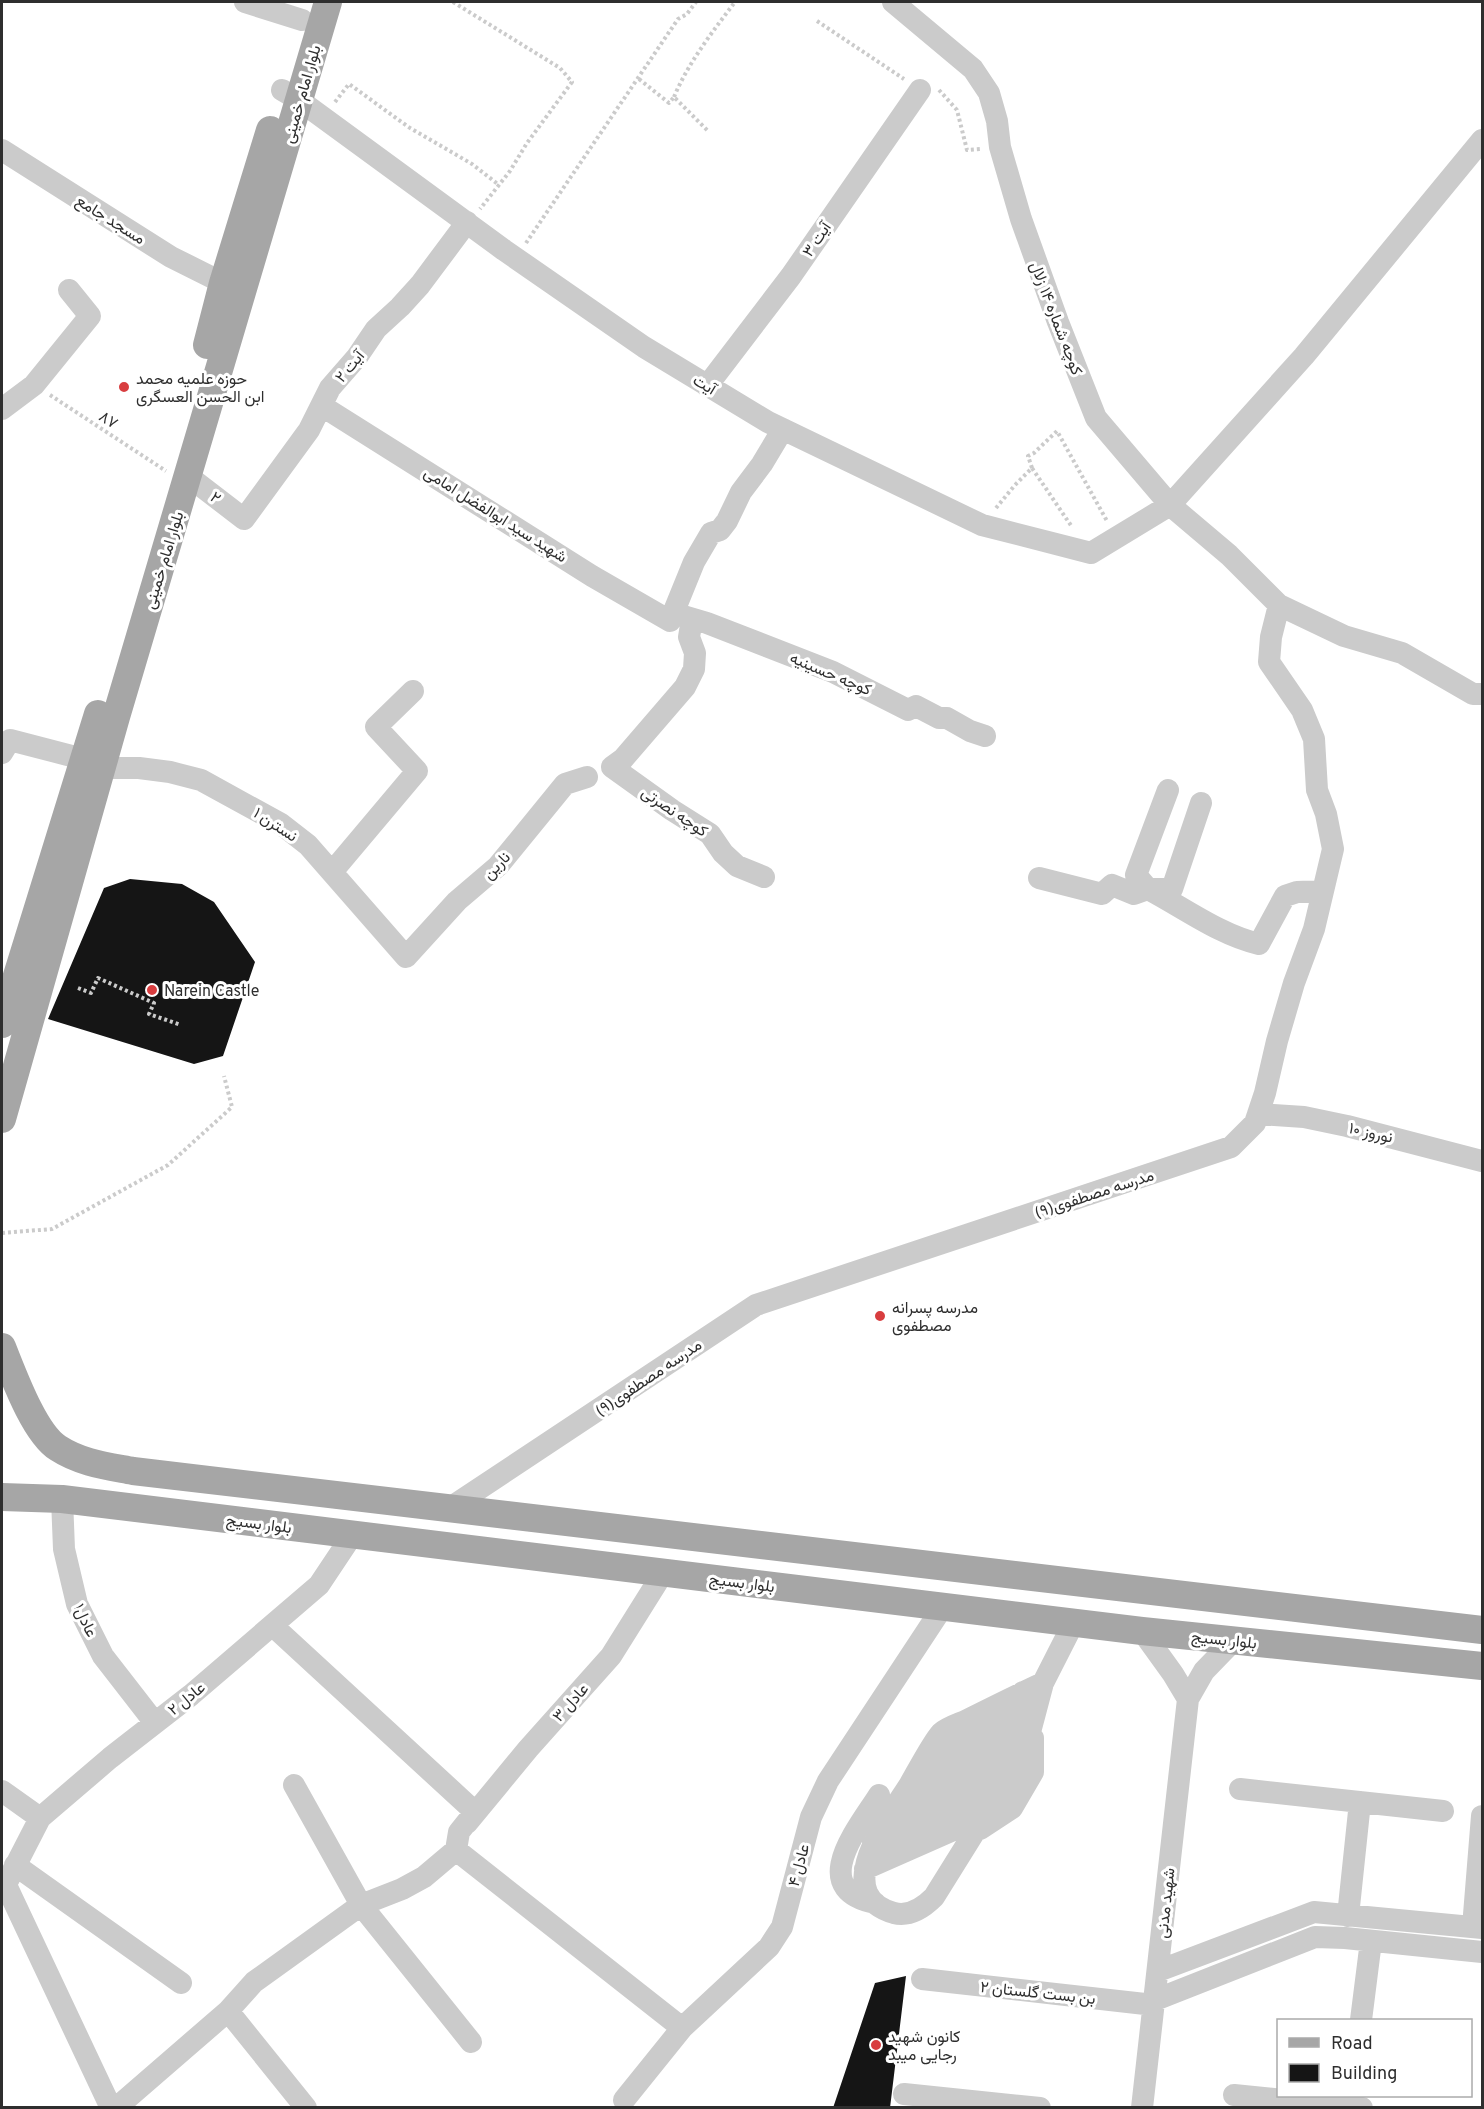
<svg xmlns="http://www.w3.org/2000/svg" width="1484" height="2109" font-family="Overpass,Vazirmatn,sans-serif">
<rect width="100%" height="100%" fill="#fff"/>
<path fill="#151515" d="M130 879 182 884 214 902 255 962 223 1056 194 1064 48 1019 104 888Z
M906 1976 890 2108H833L875 1983Z"/>
<g fill="none" stroke-linecap="round" stroke-linejoin="round">
<path stroke="#cbcbcb" stroke-width="4" stroke-dasharray="3 3" stroke-linecap="butt" d="M453 2 560 68 572 82 527 143 510 171 480 209
M817 21 904 79
M639 79 669 103 674 97 709 132
M939 90 957 110 967 150 981 149
M674 97C688 63 713 31 735 2
M335 102 349 84 410 128 472 164 499 185
M526 243 678 19 687 14 696 2
M50 395 166 471
M1032 468 1028 456 1034 453 1057 431 1107 521
M996 508 1015 485 1032 468 1072 527
M78 988 91 993 98 978 154 1003 149 1014 181 1025
M2 1233 52 1229 168 1165 232 1107 224 1076"/>
<path stroke="#cbcbcb" stroke-width="22" d="M245 2 302 20
M893 2 973 69 989 93 997 121 1000 147 1021 219 1058 322 1096 418 1170 505 1229 555 1279 605 1344 636 1402 653 1473 694H1482
M282 90 299 100 504 250 644 347 768 422 982 525 1091 553 1170 505 1304 356 1482 140
M2 150 171 257 223 283
M707 386 791 276 920 90
M322 406 592 576 670 621 694 562 711 533 720 530 727 521 741 492 762 464 783 429
M2 409 34 385 90 316 69 290
M188 476 244 519 309 430 330 388 357 357 376 329 400 307 420 285 467 222
M680 615 707 623 833 672 908 710 916 706 939 718H947L970 731 985 736
M692 619 689 637 695 653 694 669 685 687 623 759 612 767 672 810 710 834 723 853 737 866 764 877
M2 753 10 740 83 759
M102 768H139L170 772 201 780 281 824 308 845 406 957 457 901 498 866 565 784 587 777
M1168 790 1136 875 1148 889H1172L1201 803
M332 872 417 771 376 727 413 691
M1039 878 1102 894 1112 885 1134 894 1148 889C1184 908 1220 935 1259 944L1285 896 1297 892 1323 891
M1258 1114 1304 1117 1347 1126 1482 1161
M62 1499 64 1549 77 1604 103 1656 155 1723
M450 1508 756 1305 1231 1147 1255 1123 1265 1093 1277 1041 1294 983 1314 929 1333 849 1326 814 1317 790 1314 739 1302 710 1269 662 1271 637 1279 605
M273 1626 475 1812 459 1832 456 1850
M1142 1631 1173 1674 1188 1699
M1043 1683C1017 1695 991 1708 965 1721 958 1724 946 1728 941 1733 932 1743 917 1772 910 1784 890 1816 828 1894 894 1913 910 1917 923 1908 934 1897L1025 1751 1043 1683 1074 1622
M926 1758 1017 1720
M907 1789 1004 1748
M1240 1789 1443 1811
M2 1791 40 1818
M892 1814 987 1778
M467 1823 528 1749 611 1656 663 1573
M980 1829 1012 1808 1033 1772V1738
M873 1844 972 1805
M15 1865 181 1983
M865 1869 958 1828 1015 1729 1023 1692
M2 1880 5 1883 111 2108
M2 1892 40 1818 110 1758 191 1695 319 1585 353 1534
M875 1903C806 1889 859 1827 879 1795
M1348 1916 1360 1802
M1473 1927 1482 1816
M1158 1971 1314 1912 1482 1928
M922 1979 1154 2005
M1155 2000 1315 1937 1345 1938 1482 1952
M228 2011 306 2108
M1361 2020 1371 1941
M471 2042 361 1905 402 1889 424 1877 456 1850 682 2028
M904 2094 1040 2108
M1234 2095 1362 2108
M624 2100 682 2028 769 1947 782 1927 811 1817 828 1781 944 1605
M116 2108 228 2011 254 1982 361 1905 294 1785
M1142 2108 1188 1699 1204 1671 1235 1639"/>
<path stroke="#a6a6a6" stroke-width="28" d="M207 345 223 283 270 130
M2 1024 98 714
M2 1119 116 717 328 2
M2 1347C13 1374 34 1433 58 1448 81 1463 107 1466 133 1471L1482 1630
M2 1497 62 1499 1142 1631 1482 1666"/>
</g>
<g fill="#d83d3f" stroke="#fff" stroke-width="2">
<circle cx="124" cy="387" r="6"/>
<circle cx="152" cy="990" r="6"/>
<circle cx="880" cy="1316" r="6"/>
<circle cx="876" cy="2045" r="6"/>
</g>
<g text-anchor="middle" stroke-width="6" stroke-linejoin="round" paint-order="stroke">
<g font-size="16" fill="#2e2e2e" stroke="#fff">
<text transform="translate(301 94) rotate(-74)" y="6">بلوار امام خمینی</text>
<text transform="translate(111 219) rotate(32)" y="6">مسجد جامع</text>
<text transform="translate(816 239) rotate(-56)" y="6">آیت ۳</text>
<text transform="translate(1057 318) rotate(69)" y="6">کوچه شماره ۱۴ زلال</text>
<text transform="translate(349 366) rotate(-50)" y="6">آیت ۲</text>
<text transform="translate(705 384) rotate(31)" y="6">آیت</text>
<text transform="translate(109 419) rotate(33)" y="6">۸۷</text>
<text transform="translate(216 497) rotate(37)" y="6">۲</text>
<text transform="translate(496 514) rotate(32)" y="6">شهید سید ابوالفضل امامی</text>
<text transform="translate(163 560) rotate(-73)" y="6">بلوار امام خمینی</text>
<text transform="translate(831 673) rotate(23)" y="6">کوچه حسینیه</text>
<text transform="translate(675 811) rotate(34)" y="6">کوچه نصرتی</text>
<text transform="translate(276 824) rotate(33)" y="6">نسترن ۱</text>
<text transform="translate(496 865) rotate(-46)" y="6">نارین</text>
<text transform="translate(1371 1132) rotate(13)" y="6">نوروز ۱۰</text>
<text transform="translate(1094 1193) rotate(-18)" y="6">مدرسه مصطفوی(۹)</text>
<text transform="translate(648 1377) rotate(-34)" y="6">مدرسه مصطفوی(۹)</text>
<text transform="translate(259 1523) rotate(7)" y="6">بلوار بسیج</text>
<text transform="translate(742 1582) rotate(7)" y="6">بلوار بسیج</text>
<text transform="translate(86 1620) rotate(65)" y="6">عادل۱</text>
<text transform="translate(1224 1639) rotate(6)" y="6">بلوار بسیج</text>
<text transform="translate(186 1698) rotate(-39)" y="6">عادل ۲</text>
<text transform="translate(570 1702) rotate(-48)" y="6">عادل ۳</text>
<text transform="translate(798 1865) rotate(-75)" y="6">عادل ۴</text>
<text transform="translate(1165 1903) rotate(-84)" y="6">شهید مدنی</text>
<text transform="translate(1038 1992) rotate(6)" y="6">بن بست گلستان ۲</text>
</g>
<g font-size="16" fill="#2e2e2e" stroke="#fff" text-anchor="start">
<text x="136" y="384">حوزه علمیه محمد<tspan x="136" dy="18">ابن الحسن العسگری</tspan></text>
<text x="164" y="996">Narein Castle</text>
<text x="892" y="1313">مدرسه پسرانه<tspan x="892" dy="18">مصطفوی</tspan></text>
<text x="888" y="2042">کانون شهید<tspan x="888" dy="18">رجایی میبد</tspan></text>
</g>
</g>
<rect width="1484" height="2109" fill="none" stroke="#2e2e2e" stroke-width="6"/>
<rect x="1277" y="2019" width="195" height="78" fill="#ffffff" stroke="#ababab" stroke-width="1.5"/>
<rect x="1289" y="2038" width="30" height="9" fill="#a6a6a6" stroke="#ababab" stroke-width="1.5"/>
<text x="1331" y="2049" font-size="18" fill="#2e2e2e">Road</text>
<rect x="1289" y="2064" width="30" height="18" fill="#151515" stroke="#ababab" stroke-width="1.5"/>
<text x="1331" y="2079" font-size="18" fill="#2e2e2e">Building</text>
</svg>
